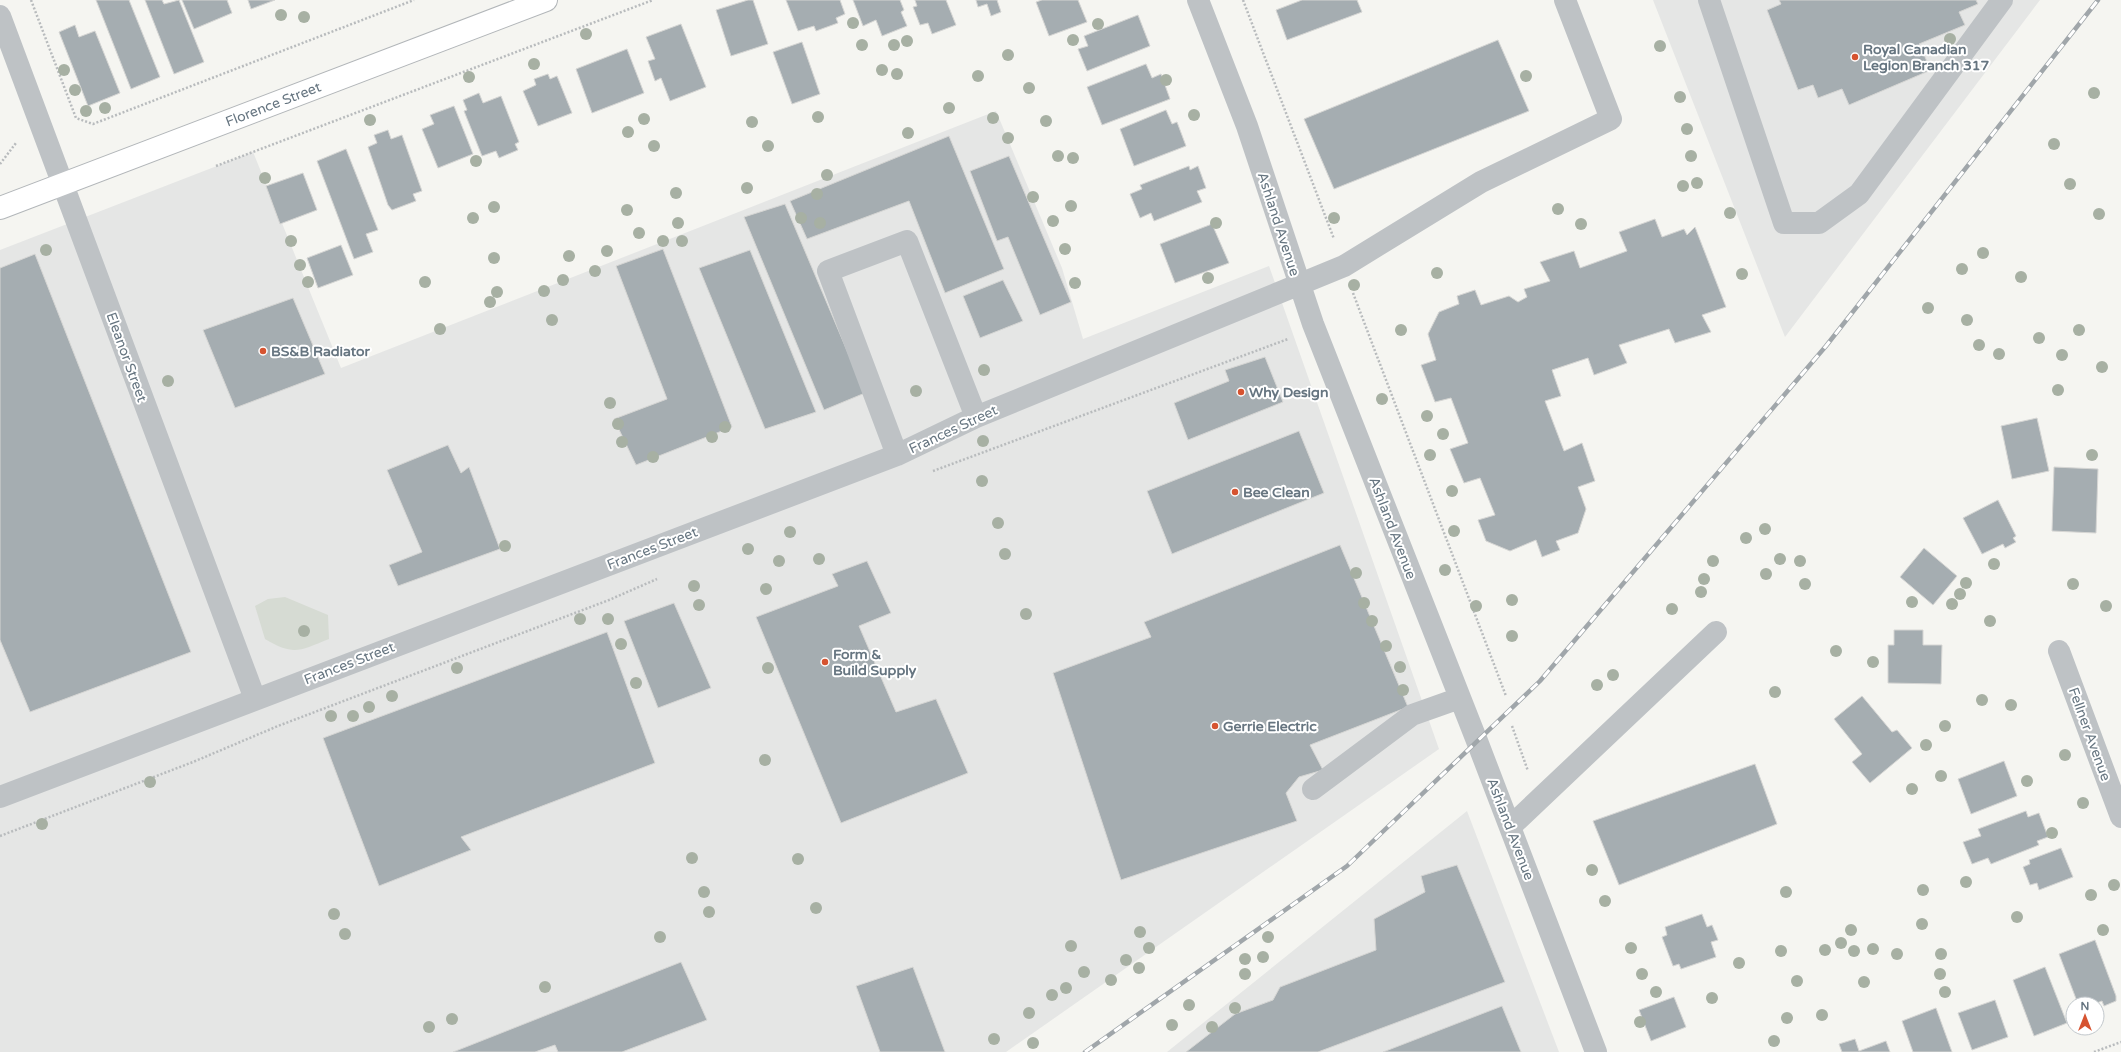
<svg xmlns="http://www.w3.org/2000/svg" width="2121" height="1052" font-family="'Varela Round',sans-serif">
<rect width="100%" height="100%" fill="#f5f5f1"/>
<path fill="#e5e6e5" d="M1653 0H2040L1785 337Z
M996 111 1062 268 1083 339 1269 266 1439 749 1006 1052H0V250L253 152 341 368Z
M1467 811 1559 1052H1167Z"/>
<path fill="#d6dbd3" d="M285 597 328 615 329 639C299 651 294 656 265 639L255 606 268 599Z"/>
<path fill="#a5adb1" stroke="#d6d6d4" d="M96 0H129L160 77 131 89Z
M145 0H162L164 4 179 0 204 62 174 74Z
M182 0H227L232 13 194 29Z
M248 0H275L251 9Z
M748 0H753L768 44 731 56 716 10Z
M786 0H840L845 14 836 18 838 23 816 31 814 26 798 31Z
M853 0H900L904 10 901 12 907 26 882 36 876 20 863 26Z
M915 0H946L956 25 932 34 928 23 920 25 913 7 917 6Z
M976 0H997L1001 12 991 16 987 4 978 7Z
M1042 0H1078L1087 22 1049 36 1036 2Z
M1302 0H1357L1362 12 1287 40 1276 10Z
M1779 0H1976L1978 4 1959 12 1965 25 1919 44 1931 70 1849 105 1842 89 1818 98 1813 85 1798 90 1767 10 1781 4Z
M1138 15 1150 46 1087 71 1078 49 1088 46 1084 36Z
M681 24 706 87 670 101 661 78 655 81 648 61 655 59 646 37Z
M75 25 79 37 95 31 120 93 88 106 59 32Z
M1498 40 1529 111 1334 189 1304 119Z
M802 42 820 94 792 104 773 52Z
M627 49 644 93 592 113 576 69Z
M1146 64 1152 78 1161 74 1170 99 1102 125 1087 87Z
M548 74 550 79 557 76 572 113 538 126 523 91 536 85 534 79Z
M479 93 483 103 501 96 519 142 515 144 518 150 499 158 496 151 482 156 464 111 467 110 463 100Z
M454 106 473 154 438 168 422 129 434 124 430 115Z
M1166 110 1172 124 1177 122 1186 146 1134 166 1120 129Z
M388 130 391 139 402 135 422 191 413 194 416 201 392 210 388 205 368 147 377 143 374 135Z
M949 136 1004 269 945 293 909 201 807 239 790 201Z
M346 149 378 230 366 234 373 252 354 259 317 161Z
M1009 156 1071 302 1040 315 1008 237 997 241 970 171Z
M1189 166 1190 170 1198 166 1206 188 1197 191 1202 202 1154 221 1151 213 1140 218 1130 194 1142 189 1140 185Z
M303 173 317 210 280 224 266 186Z
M785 204 865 393 824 410 744 217Z
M1655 219 1662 237 1684 229 1687 235 1695 227 1726 307 1702 315 1711 332 1675 343 1669 329 1619 345 1627 363 1594 375 1588 358 1552 370 1561 396 1545 401 1564 451 1582 443 1595 481 1578 487 1586 509 1578 533 1556 541 1560 550 1542 557 1536 540 1510 551 1486 541 1478 520 1495 515 1480 478 1464 483 1450 449 1468 443 1451 398 1435 402 1421 365 1436 360 1428 334 1439 312 1459 304 1457 296 1475 290 1481 305 1509 296 1518 302 1527 297 1524 289 1550 281 1540 262 1574 251 1580 268 1627 251 1619 232Z
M1212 224 1229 263 1175 283 1160 244Z
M341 245 353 275 318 288 307 258Z
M663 249 732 427 636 465 614 419 667 399 616 266Z
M750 250 816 412 765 429 699 268Z
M35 254 191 652 30 712 0 640V268Z
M1003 280 1023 321 980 338 963 296Z
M293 298 325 374 235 408 203 330Z
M1265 357 1283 402 1188 440 1174 403 1229 381 1225 370Z
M2037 418 2049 471 2012 479 2001 426Z
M1299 431 1324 493 1172 554 1147 491Z
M448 445 461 473 469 467 500 549 398 586 389 565 422 552 387 470Z
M2054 467 2098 469 2096 533 2052 531Z
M1998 500 2016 536 2013 538 2016 542 2005 548 2003 544 1982 554 1963 518Z
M1340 545 1408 707 1310 745 1323 770 1299 777 1286 793 1297 821 1121 880 1053 673 1151 637 1144 622Z
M1924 548 1957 576 1933 605 1900 577Z
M867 561 891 613 859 626 896 712 936 699 968 773 841 823 756 617 838 586 832 574Z
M674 603 711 688 658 708 624 621Z
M1894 630H1923V645H1942L1941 684 1888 683V645H1894Z
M607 632 655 763 461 837 471 850 379 886 323 738Z
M1862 696 1892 732 1897 730 1912 748 1870 783 1852 762 1862 754 1834 719Z
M2004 761 2017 796 1971 814 1958 779Z
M1755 764 1777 824 1619 885 1593 821Z
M2026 811 2028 817 2039 813 2048 837 2037 841 2039 845 1991 864 1988 858 1972 864 1963 842 1981 836 1978 829Z
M2061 848 2073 877 2039 890 2037 883 2030 885 2023 867 2030 864 2029 860Z
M1457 865 1505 982 1318 1052H1186L1235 1014 1273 1000 1280 987 1376 950 1374 919 1425 892 1421 876Z
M1702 914 1707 927 1712 925 1718 940 1711 942 1716 957 1681 969 1679 964 1673 966 1662 937 1667 935 1665 927Z
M2095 940 2116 996V1001L2104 1006 2102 1001 2094 1004H2078L2059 954Z
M681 962 707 1020 622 1052H558L555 1045 535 1052H453Z
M913 967 945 1052H880L856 986Z
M2045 967 2067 1023 2034 1036 2013 980Z
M1674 997 1686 1027 1651 1041 1639 1010Z
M1995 1000 2008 1037 1972 1050 1958 1013Z
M1502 1006 1521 1052H1383Z
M1936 1008 1952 1052H1913L1902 1021Z
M1855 1039 1859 1051 1886 1041 1890 1052H1842L1839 1044Z"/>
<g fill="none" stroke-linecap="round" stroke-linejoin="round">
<g stroke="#b2b6b9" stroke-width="24">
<path id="major" d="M0 208 546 0"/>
</g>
<path stroke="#b8bbbd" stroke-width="2.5" stroke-dasharray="2 2" stroke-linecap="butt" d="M31 0 76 118 93 124 414 0
M1243 0 1334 239
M0 164 16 143
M216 166 653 0
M1353 293 1506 696
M933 471 1288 339
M1512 726 1528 771
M0 836 193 762 278 726 609 600 657 579
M2094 1052 2121 1042"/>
<path stroke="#bec2c5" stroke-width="22" d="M1198 0 1247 126 1313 324 1477 741 1596 1052
M1709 0 1784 223H1819L1859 194 2002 0
M0 16 255 699
M897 455 828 271 907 241 976 417
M2059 651 2121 817
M1313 789 1412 715 1460 698
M0 797 897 455 976 417 1344 266 1481 182 1611 119 1565 0
M1510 827 1716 632"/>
<use href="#major" stroke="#fff" stroke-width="22"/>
<g stroke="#a0a6aa" stroke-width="4.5">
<path id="rail" d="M1085 1052 1347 866 1540 681 1826 346 2098 0"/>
</g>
<use href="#rail" stroke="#fff" stroke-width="3" stroke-dasharray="9" stroke-linecap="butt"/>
</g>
<g fill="#a7b0a3">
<circle cx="281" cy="15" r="6"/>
<circle cx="304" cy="17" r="6"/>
<circle cx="853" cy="23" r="6"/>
<circle cx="1098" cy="24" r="6"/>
<circle cx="586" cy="34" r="6"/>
<circle cx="1950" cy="39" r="6"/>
<circle cx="1073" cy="40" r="6"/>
<circle cx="907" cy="41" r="6"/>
<circle cx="862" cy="45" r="6"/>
<circle cx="894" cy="45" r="6"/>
<circle cx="1660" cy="46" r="6"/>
<circle cx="1008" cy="55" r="6"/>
<circle cx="534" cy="64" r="6"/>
<circle cx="64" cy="70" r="6"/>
<circle cx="882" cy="70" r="6"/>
<circle cx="897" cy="74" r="6"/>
<circle cx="978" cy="76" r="6"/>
<circle cx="1526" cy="76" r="6"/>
<circle cx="469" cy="77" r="6"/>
<circle cx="1166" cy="80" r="6"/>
<circle cx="1029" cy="88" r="6"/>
<circle cx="75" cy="90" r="6"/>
<circle cx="2094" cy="93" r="6"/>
<circle cx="1680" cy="97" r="6"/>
<circle cx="105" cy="108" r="6"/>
<circle cx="949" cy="108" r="6"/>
<circle cx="86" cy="111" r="6"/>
<circle cx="1194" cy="115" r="6"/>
<circle cx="818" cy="117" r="6"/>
<circle cx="993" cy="118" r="6"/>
<circle cx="644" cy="119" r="6"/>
<circle cx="370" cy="120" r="6"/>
<circle cx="1046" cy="121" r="6"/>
<circle cx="752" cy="122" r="6"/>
<circle cx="1687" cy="129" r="6"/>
<circle cx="628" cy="132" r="6"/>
<circle cx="908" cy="133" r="6"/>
<circle cx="1008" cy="138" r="6"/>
<circle cx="2054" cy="144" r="6"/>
<circle cx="654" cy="146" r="6"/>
<circle cx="768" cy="146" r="6"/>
<circle cx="1058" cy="156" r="6"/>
<circle cx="1691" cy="156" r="6"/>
<circle cx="1073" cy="158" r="6"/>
<circle cx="476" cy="161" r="6"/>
<circle cx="827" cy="175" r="6"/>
<circle cx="265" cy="178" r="6"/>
<circle cx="1697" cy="183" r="6"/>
<circle cx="2070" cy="184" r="6"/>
<circle cx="1683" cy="186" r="6"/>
<circle cx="747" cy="188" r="6"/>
<circle cx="676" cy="193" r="6"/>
<circle cx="817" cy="194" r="6"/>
<circle cx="1033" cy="197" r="6"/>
<circle cx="1071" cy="206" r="6"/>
<circle cx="494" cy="207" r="6"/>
<circle cx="1558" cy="209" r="6"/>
<circle cx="627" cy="210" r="6"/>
<circle cx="1730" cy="213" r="6"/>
<circle cx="2099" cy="214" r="6"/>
<circle cx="473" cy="218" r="6"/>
<circle cx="801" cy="218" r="6"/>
<circle cx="1334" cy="218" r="6"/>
<circle cx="1053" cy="221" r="6"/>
<circle cx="678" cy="223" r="6"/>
<circle cx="820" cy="223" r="6"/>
<circle cx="1216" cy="223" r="6"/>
<circle cx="1581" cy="224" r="6"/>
<circle cx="639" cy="233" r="6"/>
<circle cx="291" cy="241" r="6"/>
<circle cx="663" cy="241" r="6"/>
<circle cx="682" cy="241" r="6"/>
<circle cx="1065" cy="249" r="6"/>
<circle cx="46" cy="250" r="6"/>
<circle cx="607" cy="251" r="6"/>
<circle cx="1983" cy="253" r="6"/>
<circle cx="569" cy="256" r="6"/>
<circle cx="494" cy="258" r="6"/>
<circle cx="300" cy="265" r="6"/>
<circle cx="1962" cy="269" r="6"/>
<circle cx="595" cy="271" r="6"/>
<circle cx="1437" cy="273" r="6"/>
<circle cx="1742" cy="274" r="6"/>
<circle cx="2021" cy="277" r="6"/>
<circle cx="1208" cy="278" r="6"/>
<circle cx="563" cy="280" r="6"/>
<circle cx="308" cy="282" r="6"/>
<circle cx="425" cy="282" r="6"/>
<circle cx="1075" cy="283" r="6"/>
<circle cx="1354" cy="285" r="6"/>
<circle cx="544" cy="291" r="6"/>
<circle cx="497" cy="292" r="6"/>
<circle cx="490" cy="302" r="6"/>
<circle cx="1928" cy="308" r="6"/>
<circle cx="552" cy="320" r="6"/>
<circle cx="1967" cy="320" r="6"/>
<circle cx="440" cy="329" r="6"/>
<circle cx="1401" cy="330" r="6"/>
<circle cx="2079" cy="330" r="6"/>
<circle cx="2039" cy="338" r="6"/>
<circle cx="1979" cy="345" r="6"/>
<circle cx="1999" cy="354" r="6"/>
<circle cx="2062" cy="355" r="6"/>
<circle cx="2102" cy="367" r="6"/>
<circle cx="984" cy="370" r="6"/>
<circle cx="168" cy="381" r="6"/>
<circle cx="2058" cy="390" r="6"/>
<circle cx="916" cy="391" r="6"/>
<circle cx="1382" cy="399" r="6"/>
<circle cx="610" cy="403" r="6"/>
<circle cx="1427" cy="416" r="6"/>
<circle cx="618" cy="424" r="6"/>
<circle cx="725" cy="427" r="6"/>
<circle cx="1443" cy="434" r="6"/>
<circle cx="712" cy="437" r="6"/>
<circle cx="983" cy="441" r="6"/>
<circle cx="622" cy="442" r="6"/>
<circle cx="1430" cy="455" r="6"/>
<circle cx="2092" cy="455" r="6"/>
<circle cx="653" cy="457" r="6"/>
<circle cx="982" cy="481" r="6"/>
<circle cx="1452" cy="491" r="6"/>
<circle cx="998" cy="523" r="6"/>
<circle cx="1765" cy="529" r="6"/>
<circle cx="1454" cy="531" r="6"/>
<circle cx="790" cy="532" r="6"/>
<circle cx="1746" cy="538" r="6"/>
<circle cx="505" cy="546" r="6"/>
<circle cx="748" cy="549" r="6"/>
<circle cx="1005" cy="554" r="6"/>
<circle cx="819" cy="559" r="6"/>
<circle cx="1780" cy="559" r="6"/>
<circle cx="779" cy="561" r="6"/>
<circle cx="1713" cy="561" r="6"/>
<circle cx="1800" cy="561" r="6"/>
<circle cx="1994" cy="564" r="6"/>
<circle cx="1445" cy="570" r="6"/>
<circle cx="1356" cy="573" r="6"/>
<circle cx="1766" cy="574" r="6"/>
<circle cx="1704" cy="579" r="6"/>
<circle cx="1966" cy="583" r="6"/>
<circle cx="1805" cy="584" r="6"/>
<circle cx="2073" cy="584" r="6"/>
<circle cx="694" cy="586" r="6"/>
<circle cx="766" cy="589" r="6"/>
<circle cx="1701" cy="592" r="6"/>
<circle cx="1960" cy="594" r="6"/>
<circle cx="1512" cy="600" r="6"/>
<circle cx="1912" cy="602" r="6"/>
<circle cx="1364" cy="603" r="6"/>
<circle cx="1952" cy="604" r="6"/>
<circle cx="699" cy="605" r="6"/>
<circle cx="1476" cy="606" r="6"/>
<circle cx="2106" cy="606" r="6"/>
<circle cx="1672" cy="609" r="6"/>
<circle cx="1026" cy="614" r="6"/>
<circle cx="580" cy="619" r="6"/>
<circle cx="608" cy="619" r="6"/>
<circle cx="1372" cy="621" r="6"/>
<circle cx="1990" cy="621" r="6"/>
<circle cx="304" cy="631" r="6"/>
<circle cx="1512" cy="636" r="6"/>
<circle cx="621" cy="644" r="6"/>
<circle cx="1386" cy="646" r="6"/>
<circle cx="1836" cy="651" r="6"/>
<circle cx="1873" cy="662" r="6"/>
<circle cx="1400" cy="667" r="6"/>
<circle cx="457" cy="668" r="6"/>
<circle cx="768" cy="668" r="6"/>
<circle cx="1613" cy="675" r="6"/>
<circle cx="636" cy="683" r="6"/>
<circle cx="1597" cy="685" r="6"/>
<circle cx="1403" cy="690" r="6"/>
<circle cx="1775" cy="692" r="6"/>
<circle cx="392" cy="696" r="6"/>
<circle cx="1982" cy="700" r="6"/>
<circle cx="2011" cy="705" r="6"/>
<circle cx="369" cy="707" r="6"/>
<circle cx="331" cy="716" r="6"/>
<circle cx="353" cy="716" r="6"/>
<circle cx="1945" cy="726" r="6"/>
<circle cx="1926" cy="745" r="6"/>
<circle cx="2065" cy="755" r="6"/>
<circle cx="765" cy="760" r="6"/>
<circle cx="1941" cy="776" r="6"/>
<circle cx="2027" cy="781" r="6"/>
<circle cx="150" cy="782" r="6"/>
<circle cx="1912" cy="789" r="6"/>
<circle cx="2083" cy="803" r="6"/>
<circle cx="42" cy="824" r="6"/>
<circle cx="2052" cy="833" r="6"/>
<circle cx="692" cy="858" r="6"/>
<circle cx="798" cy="859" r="6"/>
<circle cx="1592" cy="870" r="6"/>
<circle cx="1966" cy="882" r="6"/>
<circle cx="2114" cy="885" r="6"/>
<circle cx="1923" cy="890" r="6"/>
<circle cx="704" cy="892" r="6"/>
<circle cx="1786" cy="892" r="6"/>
<circle cx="2091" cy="895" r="6"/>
<circle cx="1605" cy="901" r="6"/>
<circle cx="816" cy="908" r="6"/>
<circle cx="709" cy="912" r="6"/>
<circle cx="334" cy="914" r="6"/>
<circle cx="2017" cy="917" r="6"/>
<circle cx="1922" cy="924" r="6"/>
<circle cx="1851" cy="930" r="6"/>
<circle cx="2103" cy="930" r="6"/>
<circle cx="1140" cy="932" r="6"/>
<circle cx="345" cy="934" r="6"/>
<circle cx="660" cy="937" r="6"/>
<circle cx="1268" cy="937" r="6"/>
<circle cx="1841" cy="943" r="6"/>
<circle cx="1071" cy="946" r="6"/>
<circle cx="1149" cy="948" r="6"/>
<circle cx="1631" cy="948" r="6"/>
<circle cx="1873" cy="949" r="6"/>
<circle cx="1825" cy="950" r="6"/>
<circle cx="1781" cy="951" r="6"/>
<circle cx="1854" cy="951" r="6"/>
<circle cx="1897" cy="954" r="6"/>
<circle cx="1941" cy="954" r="6"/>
<circle cx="1263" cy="957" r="6"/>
<circle cx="1245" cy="959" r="6"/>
<circle cx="1126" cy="960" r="6"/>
<circle cx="1739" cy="963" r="6"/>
<circle cx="1139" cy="968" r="6"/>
<circle cx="1084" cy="972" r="6"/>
<circle cx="1245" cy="974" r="6"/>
<circle cx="1642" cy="974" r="6"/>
<circle cx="1940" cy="974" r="6"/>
<circle cx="1111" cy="980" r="6"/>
<circle cx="1797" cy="981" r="6"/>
<circle cx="1864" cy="982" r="6"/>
<circle cx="545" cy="987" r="6"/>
<circle cx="1066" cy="988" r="6"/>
<circle cx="1656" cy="992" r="6"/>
<circle cx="1945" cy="992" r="6"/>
<circle cx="1052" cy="995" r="6"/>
<circle cx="1712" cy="998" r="6"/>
<circle cx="1189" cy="1005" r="6"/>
<circle cx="1235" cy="1008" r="6"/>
<circle cx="1029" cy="1013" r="6"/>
<circle cx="1822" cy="1015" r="6"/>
<circle cx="1787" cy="1018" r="6"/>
<circle cx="452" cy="1019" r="6"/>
<circle cx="1640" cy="1022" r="6"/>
<circle cx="1172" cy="1025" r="6"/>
<circle cx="429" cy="1027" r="6"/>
<circle cx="1212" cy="1027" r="6"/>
<circle cx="994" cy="1039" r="6"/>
<circle cx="1774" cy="1041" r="6"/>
<circle cx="1033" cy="1043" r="6"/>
</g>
<g fill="#d65330" stroke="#fff" stroke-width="1.5">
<circle cx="1855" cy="57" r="4"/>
<circle cx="263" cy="351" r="4"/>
<circle cx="1241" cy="392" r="4"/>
<circle cx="1235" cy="492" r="4"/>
<circle cx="825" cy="662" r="4"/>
<circle cx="1215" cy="726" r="4"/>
</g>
<g text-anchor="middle" stroke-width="4" stroke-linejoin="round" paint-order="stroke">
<g font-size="14" font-weight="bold" fill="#667580" stroke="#fff" text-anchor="start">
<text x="1863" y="54">Royal Canadian<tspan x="1863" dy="16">Legion Branch 317</tspan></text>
<text x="271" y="356">BS&amp;B Radiator</text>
<text x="1249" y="397">Why Design</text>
<text x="1243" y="497">Bee Clean</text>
<text x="833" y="659">Form &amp;<tspan x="833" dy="16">Build Supply</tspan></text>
<text x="1223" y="731">Gerrie Electric</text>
</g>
<g font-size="14" fill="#667580" stroke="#fff">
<text transform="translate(273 104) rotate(-21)" y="5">Florence Street</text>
<text transform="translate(1279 224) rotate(72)" y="5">Ashland Avenue</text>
<text transform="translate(127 357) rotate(70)" y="5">Eleanor Street</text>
<text transform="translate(953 429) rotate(-25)" y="5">Frances Street</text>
<text transform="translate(1393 528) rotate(69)" y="5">Ashland Avenue</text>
<text transform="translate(652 548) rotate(-21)" y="5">Frances Street</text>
<text transform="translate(349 663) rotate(-21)" y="5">Frances Street</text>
<text transform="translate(2090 734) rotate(70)" y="5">Fellner Avenue</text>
<text transform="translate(1511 829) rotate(69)" y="5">Ashland Avenue</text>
</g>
</g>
<g transform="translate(2085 1016)"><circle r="19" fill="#ffffff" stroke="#c2c8cc"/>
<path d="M0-3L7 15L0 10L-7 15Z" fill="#d65330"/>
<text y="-6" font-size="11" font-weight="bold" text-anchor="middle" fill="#667580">N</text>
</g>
</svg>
